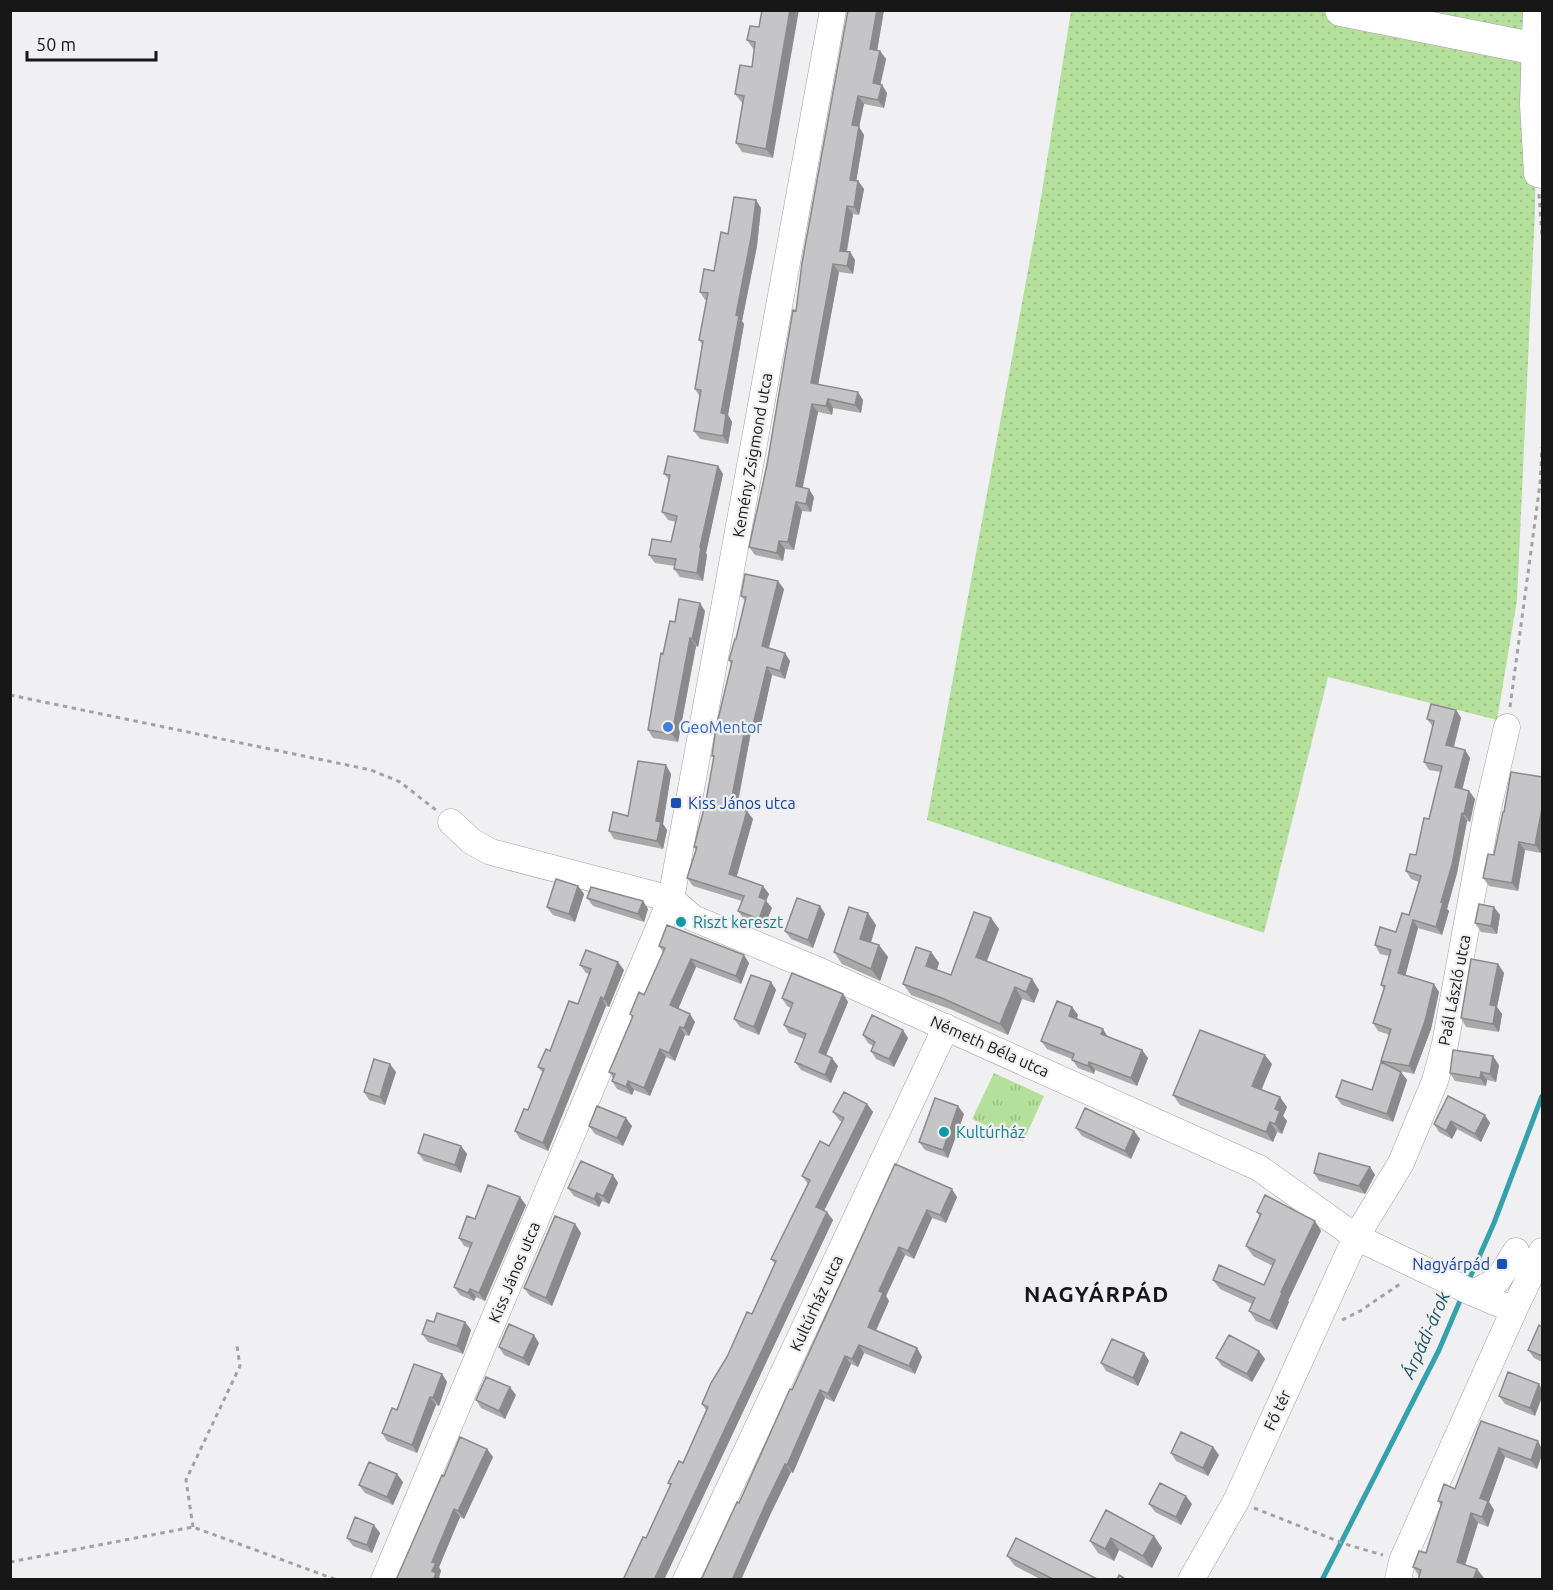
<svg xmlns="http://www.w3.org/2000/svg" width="1553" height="1590" font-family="Ubuntu,sans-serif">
<defs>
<pattern id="park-tufts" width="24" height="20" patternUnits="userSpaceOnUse" patternTransform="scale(1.5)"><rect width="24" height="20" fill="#b5e09b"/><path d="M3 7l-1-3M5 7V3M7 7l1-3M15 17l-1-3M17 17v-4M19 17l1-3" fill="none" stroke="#9bbf85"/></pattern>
<pattern id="garden-dots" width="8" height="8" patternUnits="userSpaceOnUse" patternTransform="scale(1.5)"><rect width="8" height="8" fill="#b5e09b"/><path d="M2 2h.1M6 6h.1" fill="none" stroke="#9bbf85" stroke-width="1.8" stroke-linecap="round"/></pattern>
</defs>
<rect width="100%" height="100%" fill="#f0f0f3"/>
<path fill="url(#park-tufts)" d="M994 1073 1044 1096 1023 1142 972 1119Z"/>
<path fill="url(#garden-dots)" d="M1071 11H1537L1535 209 1517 600 1497 720 1328 677 1264 933 927 820 1038 216Z"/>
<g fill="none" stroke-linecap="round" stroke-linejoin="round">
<path stroke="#34a1ac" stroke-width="5" d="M1468 1282 1494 1223 1542 1096
M1322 1580 1439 1350 1462 1296"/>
<g stroke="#a0a0a3" stroke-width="27">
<path id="minor" d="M1536 10 1533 104 1537 174 1542 175
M451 822 471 841 491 852 671 899 693 918 820 971 1259 1168 1356 1237 1473 1293 1514 1310
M1473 1293 1498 1280 1516 1251
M384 1580 671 899 833 10
M686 1580 946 1027
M1191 1580 1236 1501 1356 1237 1401 1163 1435 1081 1445 1044 1487 813 1507 727
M1398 1580 1402 1561 1514 1310 1542 1251"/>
</g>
<g stroke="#a0a0a3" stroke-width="33">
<path id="major" d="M1341 10 1542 50"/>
</g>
<path stroke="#a2a2a5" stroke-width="3" stroke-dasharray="4.5 4.5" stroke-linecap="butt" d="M1539 194 1542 236
M10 695 371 770 400 782 436 810
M1510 707 1540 484 1542 447
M1342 1320 1360 1311 1403 1282
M1254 1508 1345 1544 1383 1555
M193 1527 186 1480 240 1366 237 1346
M10 1562 193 1527 337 1580"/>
<use href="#minor" stroke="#fff" stroke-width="26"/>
<use href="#major" stroke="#fff" stroke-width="32"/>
</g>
<path fill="#a9a9aa" d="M848 10H884L877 51H880L886 59 880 85H882L887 93 884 108 864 104 859 127 864 135 856 181H858L864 189 859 215 853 214 847 252H850L855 260 853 274 839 272 818 384 863 400 861 413 833 408 832 415 818 412 803 487 814 497 811 512 802 511 794 550 785 549 783 561 755 555 749 547 767 465 796 311Z
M759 27 773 158 742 152 736 143 743 104 735 94 752 67 754 50 747 40Z
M761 208 757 246 742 321 744 324 728 415 732 422 728 444 700 439 694 431 700 397 695 389 702 344 699 340 707 300H705L700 292 714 271 728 234Z
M718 466 723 474 706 553 707 555 703 581 680 577 674 569 675 566 655 563 649 555 671 542 676 522 668 520 662 512 669 480 664 474Z
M784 589 769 648 790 661 785 679 772 675 759 734 751 732 737 809 753 819 737 876 769 894 766 901 772 908 764 927 744 919 738 911 742 901 693 886 687 878 696 850 694 847 706 801 714 758 712 756 731 664 729 660 736 639 745 601 741 596Z
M705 611 698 647 696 646 678 742 653 738 648 730 663 654 675 622Z
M1456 710 1461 718 1454 747 1465 750 1470 758 1462 789 1469 791 1475 799 1470 822 1467 821 1457 873 1447 909 1449 911 1442 935 1418 928 1405 975 1439 992 1431 1029 1414 1074 1400 1071 1407 1080 1393 1122 1342 1105 1336 1097 1372 1090 1390 1035 1378 1031 1373 1023 1384 989 1381 985 1389 956 1380 954 1375 945 1396 932 1409 915 1419 882 1411 879 1406 871 1416 855 1429 819 1441 772 1429 770 1424 762 1433 727 1427 719Z
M1511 772 1541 853 1525 850 1518 891 1489 886 1483 878 1494 855 1504 812Z
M671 774 663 824 667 830 663 849 614 839 609 831 628 816Z
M578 886 584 894 575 922 553 915 547 907Z
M587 898 643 901 648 909 644 922 593 906Z
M820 906 825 914 813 948 791 939 785 931Z
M1500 915 1497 934 1481 932 1475 923Z
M991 918 999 929 987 961 1032 979 1039 990 1034 1003 1022 999 1008 1035 950 1009 911 995 903 984 931 952 939 963 937 970 951 975Z
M876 925 871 943 879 945 888 957 880 981 842 964 834 952Z
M659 946 749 963 741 984 696 967 678 1009 695 1022 689 1036 685 1035 675 1061 666 1057 650 1096 634 1090 632 1095 617 1089 612 1081 613 1078 609 1072 632 1018 630 1014 644 995 663 952Z
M1498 964 1504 973 1497 1007 1502 1014 1499 1032 1466 1027 1461 1018Z
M580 965 624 970 609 1007 606 1006 548 1151 520 1139 515 1131 528 1110 543 1073 538 1067 550 1051 578 1004 589 974 586 973Z
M771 982 776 990 759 1035 740 1027 734 1019Z
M843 994 848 1002 826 1055 838 1066 831 1083 801 1070 795 1062 804 1039 789 1033 784 1025 791 1008 787 1006 782 998Z
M1072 1007 1078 1015 1077 1018 1108 1037 1142 1050 1148 1058 1137 1086 1095 1070 1094 1074 1078 1068 1072 1059 1047 1049 1041 1041Z
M863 1035 908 1038 894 1067 876 1059 871 1051 873 1046 868 1043Z
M1272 1064 1261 1090 1287 1107 1283 1116 1287 1121 1282 1134 1277 1132 1273 1142 1180 1105 1173 1095Z
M1499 1065 1496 1082 1487 1080 1486 1086 1455 1081 1450 1073Z
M396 1072 385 1105 369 1100 364 1092Z
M1448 1096 1490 1123 1481 1142 1457 1129 1452 1139 1439 1132 1434 1124Z
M867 1104 873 1112 824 1210 833 1220 664 1580H623L646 1538 670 1486 668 1483 683 1463 706 1410 702 1404 752 1314 775 1264 771 1259 808 1184 802 1176 829 1146 842 1122 839 1120 833 1112Z
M964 1114 948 1158 925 1150 919 1142Z
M589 1126H632L623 1146 595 1134Z
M1076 1128 1134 1131 1140 1139 1131 1159 1082 1136Z
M461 1146 467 1154 461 1173 424 1161 418 1153Z
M895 1164 957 1197 946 1223 932 1218 914 1259 905 1255 886 1296 889 1301 876 1330 917 1348 922 1357 915 1374 864 1353 858 1367 851 1364 834 1402 825 1398 793 1473 791 1472 772 1511 739 1503 792 1390Z
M1370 1167 1375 1175 1365 1194 1319 1181 1314 1173Z
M613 1175 618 1183 609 1204 602 1201 599 1207 574 1196 568 1188Z
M526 1205 485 1301 476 1297 474 1301 460 1295 454 1287 470 1248 464 1246 459 1238 475 1219Z
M1257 1212 1315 1221 1321 1231 1288 1301 1289 1302 1277 1330 1256 1321 1249 1311 1252 1304 1220 1289 1213 1280 1264 1285 1273 1266 1253 1256 1246 1246 1260 1217Z
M575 1224 581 1233 552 1306 530 1296 524 1288Z
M434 1322H465L471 1330 463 1354 428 1342 422 1334Z
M1542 1327V1362L1534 1358 1528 1350Z
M539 1343 529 1366 504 1355 499 1347Z
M1259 1351 1265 1359 1252 1382 1222 1366 1216 1358Z
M1144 1353 1149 1361 1138 1386 1106 1371 1101 1363Z
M1508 1372 1535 1416 1505 1404 1499 1396Z
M442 1374 447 1382 439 1406 436 1405 417 1453 387 1441 382 1433 397 1410Z
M516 1395 505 1419 481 1408 476 1400Z
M1481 1421 1538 1441 1537 1469 1505 1457 1489 1502 1494 1510 1488 1527 1478 1523 1465 1565 1484 1578 1419 1576 1413 1567 1426 1553 1441 1506 1438 1501 1455 1489Z
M1213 1447 1219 1455 1208 1476 1176 1461 1171 1453Z
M487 1449 493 1457 464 1519 460 1517 439 1567 441 1571 439 1577 441 1580H396L444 1476Z
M403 1482 393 1505 365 1493 359 1485Z
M1149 1504H1192L1181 1525 1155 1512Z
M380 1533 372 1553 353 1546 347 1538Z
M1154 1536 1162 1548 1152 1568 1119 1550 1114 1561 1098 1553 1090 1541Z
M1007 1556 1099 1580H1042L1015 1566Z"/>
<path fill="#8a898b" d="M790 10H799L773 158 766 149Z
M877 10H884L876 57 870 49Z
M880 51 886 59 879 91 873 83Z
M882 85 887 93 884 108 878 100Z
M858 96 864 104 859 127 864 135 855 188 850 180 852 125Z
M858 181 864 189 859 215 854 207Z
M756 200 761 208 757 246 742 321 744 324 728 415 732 422 728 444 723 436 721 413 736 315Z
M847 206 853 214 845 259 840 251Z
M850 252 855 260 853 274 847 266Z
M833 264 839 272 817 391 811 383Z
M858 392 863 400 861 413 855 405Z
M828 399 833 408 832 415 826 406Z
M812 404 818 412 801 494 796 486Z
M718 466 723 474 706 553 707 555 703 581 697 573 700 547Z
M809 489 814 497 811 512 806 504Z
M796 502 802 511 794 550 788 542Z
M779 541 785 549 783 561 777 553Z
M778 581 784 589 767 654 762 646Z
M700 603 705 611 698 647 692 639Z
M690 638 696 646 678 742 672 734Z
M785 653 790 661 785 679 780 671Z
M767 667 772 675 759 734 753 725Z
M1456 710 1461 718 1452 753 1446 745Z
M746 724 751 732 735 815 730 807Z
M1465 750 1470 758 1461 795 1455 787Z
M666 765 671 774 663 824 667 830 663 849 657 841 656 821Z
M1469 791 1475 799 1470 822 1464 814Z
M1542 808V845L1541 853 1535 845Z
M747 811 753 819 735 882 729 874Z
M1462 813 1467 821 1457 873 1447 909 1449 911 1442 935 1436 927Z
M1519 842 1525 850 1518 891 1512 883Z
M578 886 584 894 575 922 569 914Z
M763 886 769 894 766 901 772 908 764 927 759 919V897Z
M643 901 648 909 644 922 638 914Z
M820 906 825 914 813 948 808 940Z
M1494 907 1500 915 1497 934 1491 926Z
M868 913 876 925 868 951 860 939Z
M991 918 999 929 984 968 976 957Z
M1413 920 1418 928 1404 981 1398 973Z
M879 945 888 957 880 981 871 969Z
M931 952 939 963 934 977 926 966Z
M744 955 749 963 741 984 736 976Z
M691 959 696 967 676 1014 670 1005Z
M618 962 624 970 609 1007 604 999Z
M1498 964 1504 973 1497 1007 1502 1014 1499 1032 1493 1024 1490 1005Z
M1032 979 1039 990 1034 1003 1026 992Z
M771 982 776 990 759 1035 754 1027Z
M1434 984 1439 992 1431 1029 1414 1074 1409 1066Z
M1015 987 1022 999 1008 1035 1000 1024Z
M843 994 848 1002 824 1060 819 1052Z
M601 997 606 1006 548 1151 543 1143Z
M1072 1007 1078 1015 1075 1024 1069 1016Z
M690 1014 695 1022 689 1036 684 1028Z
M680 1027 685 1035 675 1061 669 1053Z
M1103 1029 1108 1037 1101 1034Z
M903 1030 908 1038 894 1067 889 1059Z
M660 1049 666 1057 650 1096 644 1088Z
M1142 1050 1148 1058 1137 1086 1131 1078Z
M1265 1055 1272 1064 1259 1096 1252 1086Z
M1493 1056 1499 1065 1496 1082 1490 1074Z
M832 1058 838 1066 831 1083 825 1075Z
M1089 1062 1095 1070 1094 1074 1088 1066Z
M390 1064 396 1072 385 1105 380 1097Z
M1401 1072 1407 1080 1393 1122 1387 1114Z
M1481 1072 1487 1080 1486 1086 1480 1078Z
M628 1081 634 1090 632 1095 626 1087Z
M1280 1097 1287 1107 1283 1116 1287 1121 1282 1134 1275 1124V1109Z
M867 1104 873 1112 822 1215 816 1207Z
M958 1106 964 1114 948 1158 943 1150Z
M1485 1115 1490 1123 1481 1142 1475 1134Z
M626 1118 632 1126 623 1146 617 1138Z
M1451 1121 1457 1129 1452 1139 1446 1131Z
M1270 1122 1277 1132 1273 1142 1266 1132Z
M1134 1131 1140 1139 1131 1159 1125 1151Z
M461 1146 467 1154 461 1173 455 1165Z
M1370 1167 1375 1175 1365 1194 1359 1186Z
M613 1175 618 1183 609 1204 603 1196Z
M952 1189 957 1197 946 1223 940 1215Z
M597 1193 602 1201 599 1207 594 1199Z
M520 1197 526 1205 485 1301 479 1293Z
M927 1210 932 1218 914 1259 908 1251Z
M827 1212 833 1220 664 1580H654Z
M1315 1221 1321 1231 1288 1301 1289 1302 1277 1330 1270 1321 1281 1292Z
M575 1224 581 1233 552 1306 546 1298Z
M899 1247 905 1255 886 1296 889 1301 874 1335 868 1327 879 1291Z
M470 1289 476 1297 474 1301 468 1293Z
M465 1322 471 1330 463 1354 457 1346Z
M534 1335 539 1343 529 1366 523 1358Z
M859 1345 864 1353 858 1367 852 1359Z
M917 1348 922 1357 915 1374 909 1366Z
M1259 1351 1265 1359 1252 1382 1247 1374Z
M1144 1353 1149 1361 1138 1386 1133 1378Z
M845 1356 851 1364 834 1402 828 1394Z
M442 1374 447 1382 439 1406 433 1398Z
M1539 1384 1542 1389V1397L1535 1416 1530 1408Z
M510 1387 516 1395 505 1419 499 1411Z
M820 1390 825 1398 793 1473 787 1465Z
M430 1397 436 1405 417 1453 412 1445Z
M1538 1441 1542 1449V1455L1537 1469 1531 1460Z
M1213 1447 1219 1455 1208 1476 1203 1468Z
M1499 1448 1505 1457 1489 1502 1494 1510 1488 1527 1482 1517 1480 1498Z
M487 1449 493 1457 464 1519 458 1511Z
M785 1464 791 1472 772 1511 741 1580H732L766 1503Z
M397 1474 403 1482 393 1505 387 1497Z
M1186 1496 1192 1504 1181 1525 1176 1517Z
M454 1509 460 1517 439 1567 441 1571 439 1577 441 1580H433L432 1562Z
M1471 1513 1478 1523 1463 1572 1457 1562Z
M374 1525 380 1533 372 1553 367 1545Z
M1154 1536 1162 1548 1152 1568 1143 1556Z
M1111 1538 1119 1550 1114 1561 1105 1549Z
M1477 1569 1484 1578 1483 1580H1473Z"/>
<path fill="#c5c4c6" stroke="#8a898b" stroke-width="1.5" d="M762 10H790L766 149 736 143 744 96 735 94 740 65 752 67 755 42 747 40 750 26 759 27Z
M848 10H877L870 49 880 51 873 83 882 85 878 100 858 96 852 125 859 126 850 180 858 181 854 207 847 206 840 251 850 252 847 266 833 264 811 383 858 392 855 405 828 399 826 406 812 404 796 486 809 489 806 504 796 502 788 542 779 541 777 553 749 547 767 465 793 310 796 311 802 263Z
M734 197 756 200 751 238 736 315 739 316 721 413 726 414 723 436 694 431 701 390 695 389 703 341 699 340 708 293 700 292 704 269 714 271 721 232 728 234Z
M668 456 718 466 700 547H701L697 573 674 569 676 559 649 555 652 539 671 542 677 516 662 512 670 475 664 474Z
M745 574 778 581 762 646 785 653 780 671 767 667 753 725 746 724 730 807 747 811 729 874 763 886 759 897 766 900 759 919 738 911 744 896 687 878 697 847H694L706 801 714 756H712L716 728 732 661 729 660 735 639H736L746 597 741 596Z
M679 599 700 603 692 639 690 638 672 734 648 730 661 653 663 654 670 621 675 622Z
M1431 704 1456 710 1446 745 1465 750 1455 787 1469 791 1464 814 1462 813 1452 865 1441 902 1443 903 1436 927 1413 920 1398 973 1434 984 1425 1021 1409 1066 1381 1061 1391 1029 1373 1023 1385 986 1381 985 1391 950 1375 945 1380 927 1396 932 1402 913 1409 915 1421 876 1406 871 1410 854 1416 855 1424 818 1429 819 1442 766 1424 762 1434 721 1427 719Z
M638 761 666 765 656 821 661 822 657 841 609 831 613 812 628 816Z
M1511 772 1542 777V808L1535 845 1519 842 1512 883 1483 878 1488 854 1494 855 1503 812H1504Z
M556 879 578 886 569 914 547 907Z
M591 887 643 901 638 914 587 898Z
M797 898 820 906 808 940 785 931Z
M1479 904 1494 907 1491 926 1475 923Z
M849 907 868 913 860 939 879 945 871 969 834 952Z
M974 912 991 918 976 957 1032 979 1026 992 1015 987 1000 1024 942 998 903 984 916 947 931 952 926 966 951 975Z
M667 925 744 955 736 976 691 959 670 1005 690 1014 684 1028 680 1027 669 1053 660 1049 644 1088 628 1081 626 1087 612 1081 615 1074 609 1072 633 1016 630 1014 639 992 644 995 665 948 659 946Z
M586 950 618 962 604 999 601 997 543 1143 515 1131 524 1109 528 1110 544 1069 538 1067 546 1049 550 1051 569 1001 578 1004 591 969 580 965Z
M1471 959 1498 964 1490 1005 1496 1006 1493 1024 1461 1018Z
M792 973 843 994 819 1052 832 1058 825 1075 795 1062 806 1034 784 1025 793 1003 782 998Z
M751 975 771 982 754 1027 734 1019Z
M1057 1001 1072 1007 1069 1016 1103 1029 1101 1034 1142 1050 1131 1078 1089 1062 1088 1066 1072 1060 1074 1054 1041 1041Z
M872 1015 903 1030 889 1059 871 1051 875 1042 863 1035Z
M1200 1030 1265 1055 1252 1086 1280 1097 1275 1109 1280 1111 1275 1124 1270 1122 1266 1132 1173 1095Z
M1453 1050 1493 1056 1490 1074 1481 1072 1480 1078 1450 1073Z
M374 1059 390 1064 380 1097 364 1092Z
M1381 1062 1401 1072 1387 1114 1336 1097 1342 1080 1372 1090Z
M844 1092 867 1104 816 1207 827 1212 654 1580H623L643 1537 646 1538 671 1484 668 1483 679 1461 683 1463 708 1407 702 1404 711 1383 727 1357 747 1312 752 1314 776 1261 771 1259 810 1180 802 1176 820 1141 829 1146 844 1118 833 1112Z
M1448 1096 1485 1115 1475 1134 1451 1121 1446 1131 1434 1124Z
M935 1098 958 1106 943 1150 919 1142Z
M597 1106 626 1118 617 1138 589 1126Z
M1085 1108 1134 1131 1125 1151 1076 1128Z
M424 1134 461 1146 455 1165 418 1153Z
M1319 1153 1370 1167 1359 1186 1314 1173Z
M581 1161 613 1175 603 1196 597 1193 594 1199 568 1188Z
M895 1164 952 1189 940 1215 927 1210 908 1251 899 1247 879 1291 883 1293 868 1327 917 1348 909 1366 859 1345 852 1359 845 1356 828 1394 820 1390 787 1465 785 1464 766 1503 732 1580H701L737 1502 739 1503 790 1389 792 1390Z
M488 1185 520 1197 479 1293 470 1289 468 1293 454 1287 472 1243 459 1238 467 1216 475 1219Z
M1265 1195 1315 1221 1281 1292 1282 1293 1270 1321 1249 1311 1255 1298 1213 1280 1219 1265 1264 1285 1275 1260 1246 1246 1261 1214 1257 1212Z
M555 1216 575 1224 546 1298 524 1288Z
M437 1313 465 1322 457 1346 422 1334 427 1320 434 1322Z
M509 1324 534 1335 523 1358 499 1347Z
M1539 1325 1542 1327V1356L1528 1350Z
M1229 1335 1259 1351 1247 1374 1216 1358Z
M1112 1339 1144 1353 1133 1378 1101 1363Z
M414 1364 442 1374 433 1398 430 1397 412 1445 382 1433 392 1408 397 1410Z
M1508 1372 1539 1384 1530 1408 1499 1396Z
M486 1377 510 1387 499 1411 476 1400Z
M1481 1421 1538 1441 1531 1460 1499 1448 1480 1498 1488 1501 1482 1517 1471 1513 1457 1562 1477 1569 1473 1580H1418L1421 1570 1413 1567 1419 1551 1426 1553 1442 1502 1438 1501 1444 1484 1455 1489Z
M1181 1432 1213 1447 1203 1468 1171 1453Z
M460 1437 487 1449 458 1511 454 1509 432 1562 436 1563 432 1571 436 1573 433 1580H396L442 1475 444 1476Z
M369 1462 397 1474 387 1497 359 1485Z
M1160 1483 1186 1496 1176 1517 1149 1504Z
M1106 1510 1154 1536 1143 1556 1111 1538 1105 1549 1090 1541Z
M355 1517 374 1525 367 1545 347 1538Z
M1016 1538 1099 1580H1055L1007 1556Z
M1119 1575 1127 1580H1117Z"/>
<circle fill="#3f7fe0" stroke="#f0f0f3" stroke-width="2" cx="668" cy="727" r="6"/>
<g fill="#1a4fb4" stroke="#f0f0f3" stroke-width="2">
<rect x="670" y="797" width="12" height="12" rx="3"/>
<rect x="1496" y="1258" width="12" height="12" rx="3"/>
</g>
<g fill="#0f9aa8" stroke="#f0f0f3" stroke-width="2">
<circle cx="681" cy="922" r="6"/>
<circle cx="944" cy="1132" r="6"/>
</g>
<g text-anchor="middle" stroke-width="4.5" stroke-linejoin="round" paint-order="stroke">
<g font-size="16" fill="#171718" stroke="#f0f0f3">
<text transform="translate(752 455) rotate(-80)" y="6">Kemény Zsigmond utca</text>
<text transform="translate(1454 990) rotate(-79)" y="6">Paál László utca</text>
<text transform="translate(990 1046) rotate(24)" y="6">Németh Béla utca</text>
<text transform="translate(514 1272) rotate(-67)" y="6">Kiss János utca</text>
<text transform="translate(816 1303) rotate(-65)" y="6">Kultúrház utca</text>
<text transform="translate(1277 1410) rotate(-65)" y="6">Fő tér</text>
</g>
<g font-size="16" fill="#366cbe" stroke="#f0f0f3" text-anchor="start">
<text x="680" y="733">GeoMentor</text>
</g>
<g font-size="16" fill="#164399" stroke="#f0f0f3" text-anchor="start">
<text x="688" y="809">Kiss János utca</text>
<text x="1490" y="1270" text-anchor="end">Nagyárpád</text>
</g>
<g font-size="16" fill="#0d838f" stroke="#f0f0f3" text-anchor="start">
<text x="693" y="928">Riszt kereszt</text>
<text x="956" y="1138">Kultúrház</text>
</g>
<g font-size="18" font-style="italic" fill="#17565d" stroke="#f0f0f3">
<text transform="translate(1426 1335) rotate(-66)" y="6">Árpádi-árok</text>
</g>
<g font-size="22" font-weight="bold" letter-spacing="1.5" fill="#171718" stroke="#f0f0f3">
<text x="1097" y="1302">NAGYÁRPÁD</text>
</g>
</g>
<rect width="1553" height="1590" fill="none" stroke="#171718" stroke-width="24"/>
<path d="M27 51v9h129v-9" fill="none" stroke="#171718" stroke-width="3"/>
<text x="36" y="51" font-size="18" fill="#171718" stroke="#f0f0f3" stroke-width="4.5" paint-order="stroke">50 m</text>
</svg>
